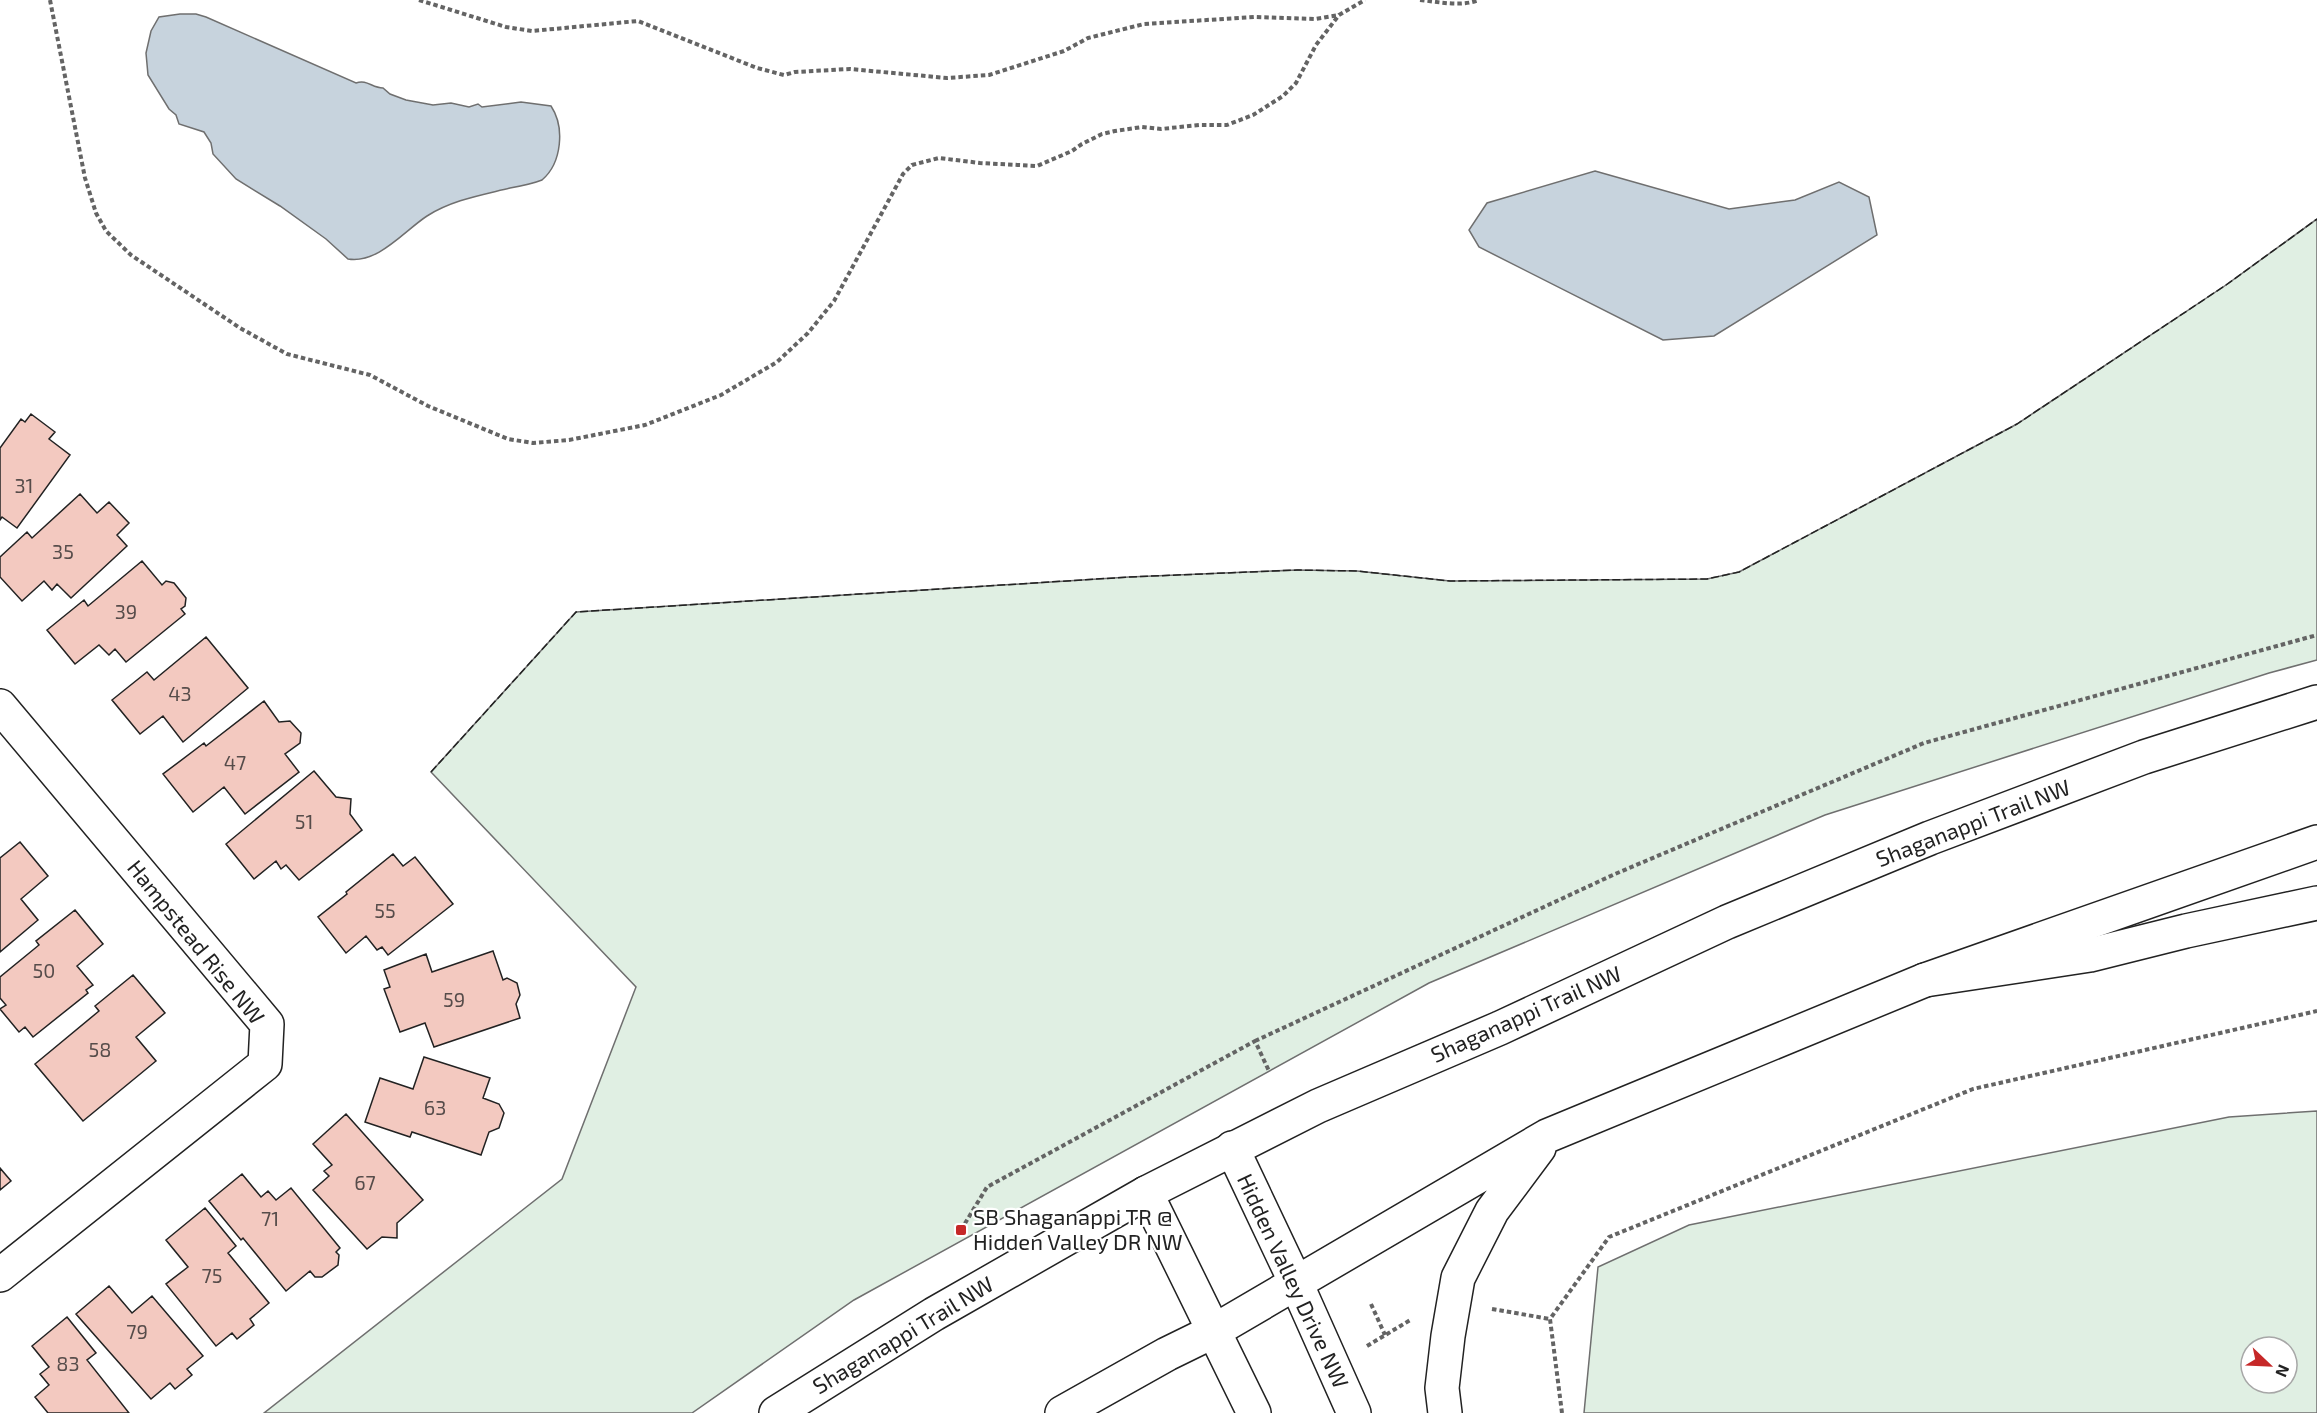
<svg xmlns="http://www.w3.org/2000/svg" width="2317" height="1413" font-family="'Exo 2',sans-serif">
<rect width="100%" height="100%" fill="#fff"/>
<path fill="#e0efe3" stroke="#6f6f6f" stroke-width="1.5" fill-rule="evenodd" d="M2317 219V660L2269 673 1825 815 1429 983 854 1300 692 1413H264L562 1179 636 987 431 772 576 612 1129 577 1297 570 1357 571 1450 581 1707 579 1739 572 2017 424 2226 285Z
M2317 1111V1413H1584L1598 1267 1689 1225 2229 1117ZM2251 1347H2287V1383H2251Z"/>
<path fill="#c7d3dd" stroke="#6f6f6f" stroke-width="1.5" d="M180 14H196L206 17 356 83C367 79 372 88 383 88L390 94 406 100 433 105 451 103 469 107 478 104 482 107 521 102 551 106C565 127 562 163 542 180 532 184 521 186 510 188 482 195 452 200 427 216 404 231 378 264 348 259L326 239 280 206 236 179 213 154 211 143 204 132 179 124 176 115 169 109 148 75 146 53 151 31 159 17Z
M1595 171 1729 209 1795 200 1839 182 1869 197 1877 235 1714 336 1663 340 1479 247 1469 230 1487 203Z"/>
<path fill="#f3c9c0" stroke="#222" stroke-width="1.5" d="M31 414 55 432 49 439 70 455 17 528 2 517 0 520V448L21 419 25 422Z
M80 494 97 513 109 502 129 523 117 535 127 546 71 598 57 584 52 590 44 581 22 601 0 577V557L27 532 32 538Z
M142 561 162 585 166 581 174 583 186 598 185 606 181 609 185 614 126 662 115 649 109 655 99 645 75 664 47 630 84 600 88 606Z
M206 637 248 688 183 742 163 716 140 734 112 700 147 672 154 680Z
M264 701 279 722 290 721 301 733 300 743 285 754 299 772 245 814 224 787 193 812 163 774 204 743 206 746Z
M314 771 336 797 351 799 350 814 362 830 299 880 286 865 281 869 276 861 254 879 226 844Z
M20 842 48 876 21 899 38 920 0 952V858Z
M393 854 403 866 415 857 453 904 388 955 382 947 377 950 366 936 346 953 318 917 347 894 346 892Z
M75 910 103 944 77 966 93 985 86 990 88 993 33 1037 25 1027 19 1032 0 1009 6 1005 0 998V977L39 945 36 941Z
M493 951 503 980 507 978 517 983 520 995 516 1004 520 1018 434 1047 425 1023 400 1032 384 989 390 987 384 970 426 954 432 972Z
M133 975 165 1013 136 1037 156 1061 83 1121 35 1064 99 1011 95 1006Z
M424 1057 490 1078 483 1098 499 1104 504 1113 499 1128 489 1132 481 1155 412 1132 410 1137 365 1122 380 1078 413 1089Z
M346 1114 423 1200 397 1223V1238L382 1237 367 1249 313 1190 329 1176 324 1171 332 1165 313 1144Z
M0 1168 11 1181 0 1190Z
M242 1174 261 1197 268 1191 276 1200 291 1188 340 1248 336 1252 339 1255 338 1265 322 1277H315L310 1271 286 1291 243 1238 241 1240 209 1201Z
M205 1208 236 1246 228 1253 269 1303 250 1319 254 1325 237 1339 232 1333 216 1346 166 1284 188 1267 166 1240Z
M109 1286 132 1313 152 1296 203 1356 187 1369 192 1375 175 1389 170 1383 151 1399 76 1314Z
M67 1317 96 1353 87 1360 129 1413H48L35 1397 49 1385 40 1374 49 1367 32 1346Z"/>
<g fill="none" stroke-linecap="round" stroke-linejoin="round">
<g stroke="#222" stroke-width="36">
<path id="street" d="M0 706 267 1024 265 1064 0 1275"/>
</g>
<g stroke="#222" stroke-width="36">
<path id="secondary" d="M1232 1148 1296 1283 1354 1413
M1146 1193 1254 1413"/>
</g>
<g stroke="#222" stroke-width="36">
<path id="primary" d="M776 1413 934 1314 1146 1193 1318 1106 1500 1028 1727 922 1930 838 2144 757 2317 702
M1062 1413 1167 1354 1214 1331 1547 1136 1925 980 2317 842
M1445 1413 1442 1388 1448 1336 1458 1278 1492 1211 1539 1148"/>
</g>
<g stroke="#222" stroke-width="36">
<path id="highway" d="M1925 980 2090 955 2186 931 2317 903"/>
</g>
<path stroke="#646464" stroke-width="4" stroke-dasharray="4.5 3" stroke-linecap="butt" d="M50 0 85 178 96 213 106 231 131 255 240 328 287 354 370 375 428 406 508 439 533 443 569 440 645 425 721 395 777 362 808 333 834 301 903 174 912 165 939 158 980 163 1037 166 1072 151 1082 144 1102 134 1115 131 1142 127 1161 129 1199 125H1227L1253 115 1283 96 1296 83 1316 45 1339 15 1365 0
M419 0 506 27 532 31 638 21 757 68 784 75 795 72 850 69 947 78 989 75 1064 51 1088 38 1144 24 1254 17 1315 19 1339 15
M1420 0C1440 2 1460 7 1479 0
M1255 1041 1615 874 1924 743 2317 635
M961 1230 987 1187 1255 1041 1269 1071
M1371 1304 1385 1335
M1492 1309 1550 1319
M1367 1346 1412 1319
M1562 1413 1550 1319 1609 1237 1973 1089 2317 1011"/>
<use href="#street" stroke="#fff" stroke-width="33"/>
<use href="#secondary" stroke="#fff" stroke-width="33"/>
<use href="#primary" stroke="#fff" stroke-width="33"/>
<use href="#highway" stroke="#fff" stroke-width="33"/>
<path stroke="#222" stroke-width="1.5" stroke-dasharray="8 3" stroke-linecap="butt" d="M431 772 576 612 1129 577 1297 570 1357 571 1450 581 1707 579 1739 572 2017 424 2226 285 2317 219"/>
</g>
<rect fill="#c62828" stroke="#fff" stroke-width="2" x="955" y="1224" width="12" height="12" rx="3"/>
<g text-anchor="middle" stroke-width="4.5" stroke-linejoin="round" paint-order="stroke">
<g font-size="20" fill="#564c4a">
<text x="24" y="493">31</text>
<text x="63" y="559">35</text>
<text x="126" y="619">39</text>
<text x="180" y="701">43</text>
<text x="235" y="770">47</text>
<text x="304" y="829">51</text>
<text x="385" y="918">55</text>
<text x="44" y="978">50</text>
<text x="454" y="1007">59</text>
<text x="100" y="1057">58</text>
<text x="435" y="1115">63</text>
<text x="365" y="1190">67</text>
<text x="270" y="1226">71</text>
<text x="212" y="1283">75</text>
<text x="137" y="1339">79</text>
<text x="68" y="1371">83</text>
</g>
<g font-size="22" fill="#222" stroke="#fff">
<text transform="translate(1973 823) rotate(-21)" y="8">Shaganappi Trail NW</text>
<text transform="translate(196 942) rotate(51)" y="8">Hampstead Rise NW</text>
<text transform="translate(1526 1014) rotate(-24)" y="8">Shaganappi Trail NW</text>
<text transform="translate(1293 1281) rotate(65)" y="8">Hidden Valley Drive NW</text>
<text transform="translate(903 1335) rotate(-31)" y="8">Shaganappi Trail NW</text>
</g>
<g font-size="22" fill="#222" stroke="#fff" text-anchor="start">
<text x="973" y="1225">SB Shaganappi TR @<tspan x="973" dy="25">Hidden Valley DR NW</tspan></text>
</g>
</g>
<g transform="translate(2269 1365) rotate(113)"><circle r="28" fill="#ffffff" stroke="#a7a7a7" stroke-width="1.5"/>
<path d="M0-4.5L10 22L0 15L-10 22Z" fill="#c62828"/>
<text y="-9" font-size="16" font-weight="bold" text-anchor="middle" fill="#222222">N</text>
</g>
</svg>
